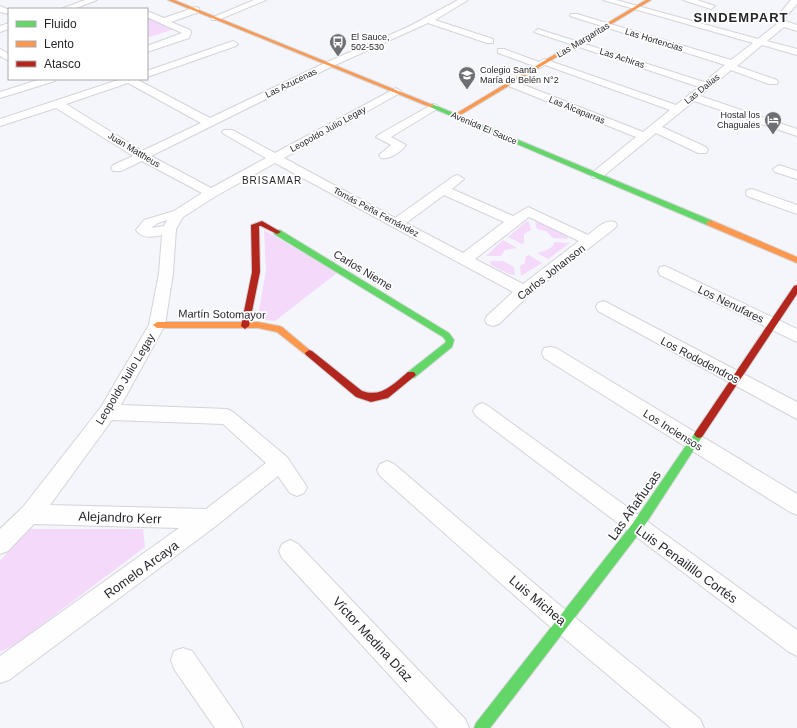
<svg xmlns="http://www.w3.org/2000/svg" width="797" height="728" font-family="Arial,sans-serif">
<rect width="100%" height="100%" fill="#f5f6fc"/>
<path fill="#f4d9fb" d="M147 17 174 29 147 38Z
M527 221 529 222 531 230 524 234V243L522 244 508 237Z
M537 221 569 236 567 239 553 238 546 231 537 229 535 222Z
M264 230 337 273 275 321 265 320 258 316 266 271Z
M503 240 517 248 505 250 501 256H486Z
M554 242 570 243 548 259 537 253 547 250 553 246Z
M529 255 542 263 521 276 520 266 525 263 526 256Z
M490 261H503L514 267 515 275 509 274 491 265Z
M28 529H143L145 547 16 644 0 652V561Z"/>
<g fill="none" stroke-linecap="round" stroke-linejoin="round">
<g stroke="#d3d4d9" stroke-width="2">
<path id="street" d="M85 0H97L74 9H61Z
M254 0H266L218 20H212L211 18Z
M458 0H468L435 20 493 39V43H487L428 23 333 66 151 156 211 188 266 158 224 134 222 132 224 130H232L275 153 396 88 401 91 400 93 284 158 395 218 454 176 458 175 464 179 452 189 513 216 528 207 588 235C596 229 604 219 615 222L617 225 615 228 529 295 499 324 493 326 487 324 485 320 487 316 513 292 275 163 216 196 183 217 176 229 173 273 165 325 121 405 227 409 233 412 287 457 307 487 304 493 297 496 290 493 278 476 216 526 9 680 0 683V656L179 528 34 524 8 551 0 554V529L23 507 101 407 149 325 159 273 162 235C153 237 142 239 136 230L144 220 174 211 202 193 142 161 121 171H113L111 168 113 165 133 156 56 108 0 126V119L121 79H136L210 118 327 62 408 27ZM128 83 201 123 142 151 66 104ZM444 195 504 222 463 253 406 223ZM529 217 579 241 523 284 475 259ZM167 220 164 226 151 228 158 223ZM112 420 223 424 266 463 206 509 50 505Z
M603 0H616L758 39 777 24 774 20 791 0H797V4L783 20 797 25V31L784 27 767 41 797 49V55L762 45 737 66 777 80 778 82 777 84H769L731 70 700 96 797 129V136L694 101 662 127 706 147 708 150 706 153H698L656 133 601 178H593L591 175 593 172 636 137 506 85 505 83 506 81H514L643 132 670 110 545 65 540 68 537 67 498 53V49H504L539 62 544 59 547 60 676 105 699 87 534 32 538 29 541 30 704 82 725 65 570 16 571 14H577L731 60 753 43Z
M683 0H697L715 6 711 9Z
M0 6 9 10V14L0 12Z
M196 7 199 8V12L171 22 190 30 191 32 189 38 147 52V46L182 33 147 17V11L164 18Z
M9 23V29L0 32V26Z
M233 41 238 44 236 46 147 77V71Z
M0 49 9 54V61L0 56Z
M41 79H56L55 81 0 98V92Z
M433 104 437 105 438 107 437 109 391 137 406 145C401 152 389 160 381 158L379 155 391 145 376 137 378 135Z
M779 165 797 171V179L775 172 773 169Z
M752 189 797 205V214L747 196 746 193 747 190Z
M665 266 797 329V342L660 275 658 271 660 267Z
M604 301 797 402V419L598 311 596 307 598 303Z
M550 347 556 348 797 494V515L790 512 544 358 542 353 544 348Z
M482 403 488 406 797 630V656L789 652 476 416 473 411 476 406Z
M387 461 394 464 556 602 700 719 704 728H671L540 618 380 476 377 470 380 464Z
M290 540 298 544 465 719 469 728H438L282 558 279 551 282 544Z
M183 648 192 651 239 719 243 728H215L174 669 171 660 174 651Z"/>
</g>
<g stroke="#d3d4d9" stroke-width="2">
<path id="fast" d="M432 104 713 221 714 223 713 225H707L430 107V105Z
M274 230H280L449 333 454 340 452 347 414 378H408L406 375 408 372 445 343 446 341 443 337 274 234Z
M699 430 702 431 704 434 702 437 641 531 490 728H474L476 723 633 523 696 431Z"/>
</g>
<g stroke="#d3d4d9" stroke-width="2">
<path id="slow" d="M168 0H174L435 106 430 107Z
M646 0H651L457 117 452 116Z
M707 221H713L797 257V263L707 225Z
M157 322H258L279 326 282 327 313 353 309 356 306 355 277 332 258 328H157L153 325Z"/>
</g>
<g stroke="#d3d4d9" stroke-width="2">
<path id="jam" d="M262 221 281 232 277 234 261 226H259L260 272 249 326 245 329 241 326 252 272 251 225Z
M797 285V294L702 437 699 438 696 437 694 434 696 431 794 286Z
M309 350 312 351 362 391C382 398 393 384 408 372H414L416 375 388 398 371 402 356 397 306 355 305 353Z"/>
</g>
<use href="#street" fill="#fefeff" fill-rule="evenodd"/>
<use href="#fast" fill="#63d668" fill-rule="evenodd"/>
<use href="#slow" fill="#ff974d" fill-rule="evenodd"/>
<use href="#jam" fill="#b3261e" fill-rule="evenodd"/>
</g>
<defs>
<g id="bus-pin" transform="scale(0.9)"><path d="M0 17L-7.5 6A9.5 9.5 0 1 1 7.5 6Z" fill="#6e6f75" stroke="#fff"/><path d="M-5-6H5V4H4V6H2V4H-2V6H-4V4H-5ZM-3.5-4V0h7V-4ZM-3.5 1.2v1.5H-2V1.2ZM2 1.2v1.5H3.5V1.2Z" fill="#fff"/></g>
<g id="school-pin" transform="scale(0.9)"><path d="M0 17L-7.5 6A9.5 9.5 0 1 1 7.5 6Z" fill="#6e6f75" stroke="#fff"/><path d="M0-5L7-2L0 1L-7-2ZM-4 1L0 2.5L4 1V4Q0 6-4 4Z" fill="#fff"/></g>
<g id="hotel-pin" transform="scale(0.9)"><path d="M0 17L-7.5 6A9.5 9.5 0 1 1 7.5 6Z" fill="#6e6f75" stroke="#fff"/><path d="M-6-4.5h1.5V1H6V5H4.5V3h-9V5H-6ZM-4 0a1.8 1.8 0 1 1 3.6 0ZM.5 0V-2.5h3Q6-2.5 6 0Z" fill="#fff"/></g>
</defs>
<g fill-rule="evenodd">
<use href="#bus-pin" x="338" y="42"/>
<use href="#school-pin" x="467" y="75"/>
<use href="#hotel-pin" x="773" y="120"/>
</g>
<g text-anchor="middle" stroke-width="3.5" stroke-linejoin="round" paint-order="stroke">
<g font-size="9" fill="#26272c" stroke="#fff" text-anchor="start">
<text x="351" y="40">El Sauce,<tspan x="351" dy="10">502-530</tspan></text>
<text x="480" y="73">Colegio Santa<tspan x="480" dy="10">María de Belén N°2</tspan></text>
<text x="760" y="118" text-anchor="end">Hostal los<tspan x="760" dy="10">Chaguales</tspan></text>
</g>
<g font-size="9" fill="#26272c" stroke="#fff">
<text transform="translate(583 40) rotate(-31)" y="3">Las Margaritas</text>
<text transform="translate(654 40) rotate(17)" y="3">Las Hortencias</text>
<text transform="translate(622 58) rotate(18)" y="3">Las Achiras</text>
<text transform="translate(291 83) rotate(-26)" y="3">Las Azucenas</text>
<text transform="translate(702 89) rotate(-39)" y="3">Las Dalias</text>
<text transform="translate(577 110) rotate(22)" y="3">Las Alcaparras</text>
<text transform="translate(484 128) rotate(23)" y="3">Avenida El Sauce</text>
<text transform="translate(328 129) rotate(-29)" y="3">Leopoldo Julio Legay</text>
<text transform="translate(134 150) rotate(31)" y="3">Juan Mattheus</text>
<text transform="translate(376 212) rotate(28)" y="3">Tomás Peña Fernández</text>
</g>
<g font-size="10" letter-spacing="1" fill="#26272c" stroke="#fff">
<text x="272" y="184">BRISAMAR</text>
</g>
<g font-size="11" fill="#26272c" stroke="#fff">
<text transform="translate(363 270) rotate(31)" y="4">Carlos Nieme</text>
<text transform="translate(551 272) rotate(-38)" y="4">Carlos Johanson</text>
<text transform="translate(731 304) rotate(26)" y="4">Los Nenufares</text>
<text transform="translate(222 314) rotate(1)" y="4">Martín Sotomayor</text>
<text transform="translate(700 360) rotate(28)" y="4">Los Rododendros</text>
<text transform="translate(125 379) rotate(-59)" y="4">Leopoldo Julio Legay</text>
<text transform="translate(673 430) rotate(32)" y="4">Los Inciensos</text>
</g>
<g font-size="13" font-weight="bold" letter-spacing="1" fill="#26272c" stroke="#fff">
<text x="741" y="22">SINDEMPART</text>
</g>
<g font-size="13" fill="#26272c" stroke="#fff">
<text transform="translate(634 505) rotate(-55)" y="5">Las Añañucas</text>
<text transform="translate(120 517) rotate(2)" y="5">Alejandro Kerr</text>
<text transform="translate(687 564) rotate(36)" y="5">Luis Penailillo Cortés</text>
<text transform="translate(141 569) rotate(-36)" y="5">Romelo Arcaya</text>
<text transform="translate(538 600) rotate(40)" y="5">Luis Michea</text>
<text transform="translate(373 639) rotate(47)" y="5">Víctor Medina Díaz</text>
</g>
</g>
<rect x="8" y="8" width="140" height="72" fill="#ffffff" stroke="#a8a9ab"/>
<rect x="16" y="21" width="20" height="6" fill="#63d668" stroke="#a8a9ab"/>
<text x="44" y="28" font-size="12" fill="#26272c">Fluido</text>
<rect x="16" y="41" width="20" height="6" fill="#ff974d" stroke="#a8a9ab"/>
<text x="44" y="48" font-size="12" fill="#26272c">Lento</text>
<rect x="16" y="61" width="20" height="6" fill="#b3261e" stroke="#a8a9ab"/>
<text x="44" y="68" font-size="12" fill="#26272c">Atasco</text>
</svg>
